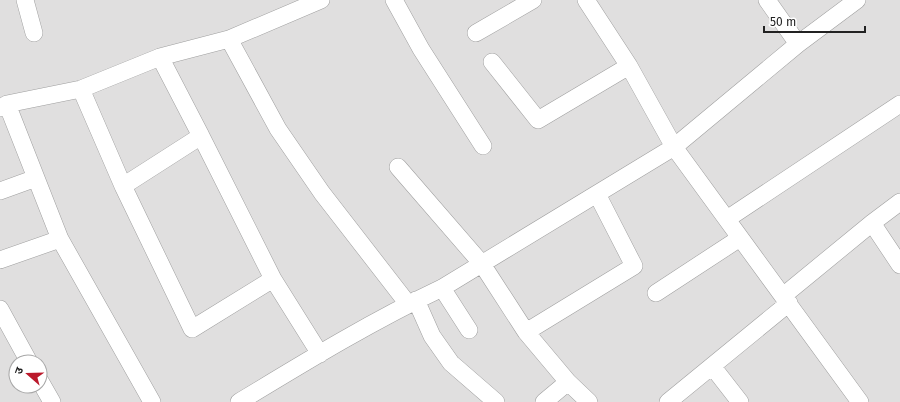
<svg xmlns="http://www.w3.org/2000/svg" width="900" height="402" font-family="'Fira Sans','Noto Sans Devanagari',sans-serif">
<rect width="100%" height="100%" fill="#f1eeea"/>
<path fill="#e0dfdf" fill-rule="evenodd" d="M0 0H900V402H0ZM16 362H40V386H16Z"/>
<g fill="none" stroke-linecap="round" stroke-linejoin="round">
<g stroke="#9f9f9f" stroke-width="18">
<path id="minor" d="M25 0 34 33
M394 0 421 49 483 146
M586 0 629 66 674 147 860 402
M767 0 798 44
M476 33 533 0
M229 39 278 129 322 193 408 304
M160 57 201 136
M492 62 538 120 629 66
M81 89 123 186 192 329 273 279
M7 104 81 89 160 57 229 39 321 0
M0 108 7 104 60 239 152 402
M398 167 482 264 526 332
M123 186 201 136 273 279 320 354
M0 191 36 178
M727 219 900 104
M872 223 900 265
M0 260 60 239
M442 288 469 330
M656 293 740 238
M783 296 872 223 900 202
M416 300 432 336 451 363 496 402
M0 309 29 362
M712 366 740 402
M40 381 52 402
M568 382 526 332 634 266 597 194
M239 402C305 362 372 321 442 288L674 147 798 44 857 0
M544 402 568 382 589 402
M668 402 789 303"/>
</g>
<use href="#minor" stroke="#fff" stroke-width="17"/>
</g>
<g transform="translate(28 374) rotate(290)"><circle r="19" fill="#ffffff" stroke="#a7a7a7"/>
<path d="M0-3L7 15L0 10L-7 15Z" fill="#bb192b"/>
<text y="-6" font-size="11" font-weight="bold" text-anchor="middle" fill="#222222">उ</text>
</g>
<path d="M764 26v6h101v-6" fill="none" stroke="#222222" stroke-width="2"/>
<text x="770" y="26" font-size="12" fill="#222222" stroke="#ffffff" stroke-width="3" paint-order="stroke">50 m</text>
</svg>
